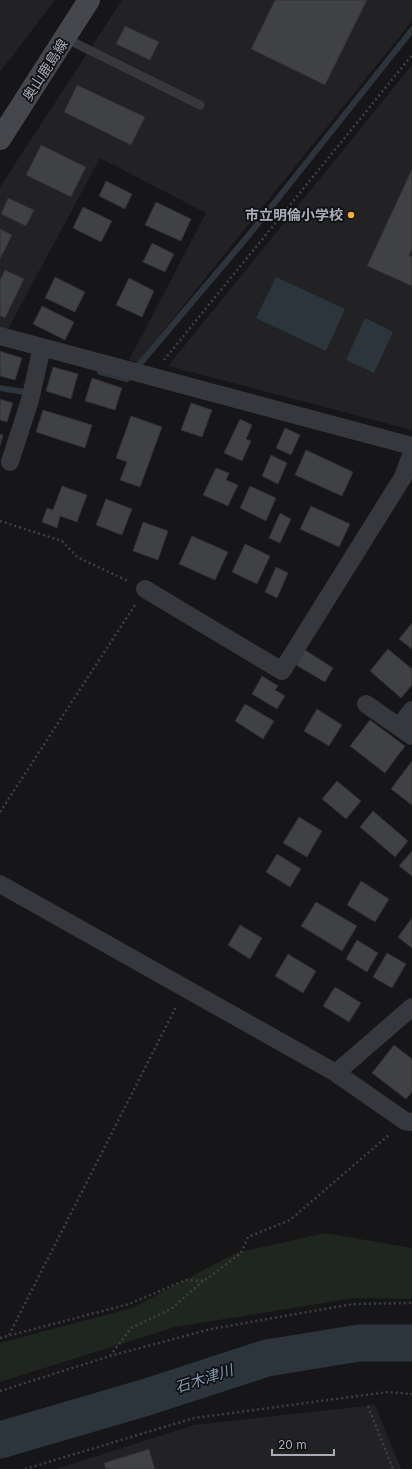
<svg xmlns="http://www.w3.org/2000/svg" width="412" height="1469" font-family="Inter,'Noto Sans JP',sans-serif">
<rect width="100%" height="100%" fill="#161618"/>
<path fill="#222225" d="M0 0H55L0 72Z
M122 0H412V21L138 362 129 360 206 213 100 158 8 329 0 327V187Z
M412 65V430L168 366Z
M375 1405 401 1469H56L194 1425Z"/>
<path fill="#1e261f" d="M325 1233 412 1248V1299L354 1298 175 1327 0 1382V1343L132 1308 236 1253Z"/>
<path fill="#2c353c" d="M276 277 345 309 326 351 256 318Z
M365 318 393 332 374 373 346 360Z"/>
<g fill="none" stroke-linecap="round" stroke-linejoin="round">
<path stroke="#2c353c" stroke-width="6" d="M100 372 127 379 248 236 412 30
M0 388 30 393"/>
<path stroke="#2c353c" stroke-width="37" d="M0 1440 147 1397 267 1358 359 1343H412"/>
</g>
<path fill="#404145" stroke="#303034" d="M275 0H367L325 85 251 49Z
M125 26 159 42 150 60 116 44Z
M77 85 145 117 131 145 64 112Z
M41 145 86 167 71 197 26 175Z
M412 169V249L409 255 412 257V286L367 266Z
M106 181 132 194 125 209 99 196Z
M8 198 34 210 26 226 1 214Z
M156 202 191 219 181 241 145 225Z
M83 207 112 221 101 242 73 228Z
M0 229 12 235 0 259Z
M152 243 174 254 165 272 143 262Z
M5 270 24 279 5 318 0 316V280Z
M55 277 85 292 75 312 45 298Z
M129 278 154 291 142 317 116 305Z
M42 306 74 322 65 340 33 324Z
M0 351 22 358 15 380 0 376Z
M53 367 78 374 71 399 46 391Z
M92 378 122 388 115 410 85 401Z
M0 399 13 403 7 422 0 420Z
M191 403 212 410 202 437 181 430Z
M43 410 92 425 85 448 36 432Z
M131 416 162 427 140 487 120 480 127 462 116 458Z
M240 419 252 425 246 439 251 441 242 461 224 453Z
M285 428 300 435 291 455 276 448Z
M0 434 3 435 0 446Z
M306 450 353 472 342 496 295 475Z
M271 455 287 463 278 484 262 476Z
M216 468 229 473 226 480 238 485 228 506 203 495Z
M62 486 87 495 77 522 60 516 57 528 42 522 47 508 53 510Z
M250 486 276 498 266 521 240 508Z
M106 499 132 509 122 535 96 525Z
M311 506 350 524 339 547 300 529Z
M280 513 291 519 280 543 269 538Z
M143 522 168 531 158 560 133 551Z
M192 536 228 552 215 580 179 564Z
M245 544 270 556 257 584 232 572Z
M276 567 288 573 277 598 265 592Z
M412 623V649L399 639Z
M388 649 412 669V685L401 698 370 671Z
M305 650 333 668 325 682 296 665Z
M262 676 278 686 275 690 285 696 277 709 252 694Z
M245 704 274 721 263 739 235 721Z
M317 709 342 725 329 746 304 731Z
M370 720 405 746 385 773 350 746Z
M412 761V805L391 789Z
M337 781 361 801 346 819 322 799Z
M373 811 408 841 395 857 360 827Z
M299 817 322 831 307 857 283 843Z
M412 851V876L399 866Z
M277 854 301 869 290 887 266 872Z
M361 881 389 899 375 922 347 905Z
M316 902 357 926 342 951 301 926Z
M412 918V948L398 937Z
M240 925 262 938 250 959 228 945Z
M357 940 378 953 367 972 346 959Z
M387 953 406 964 392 988 373 977Z
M288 954 316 971 303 993 275 976Z
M335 987 361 1003 349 1022 323 1006Z
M394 1045 412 1059V1092L406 1099 372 1073Z
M149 1449 155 1469H106L104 1463Z"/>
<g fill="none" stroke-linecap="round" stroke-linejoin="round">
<path stroke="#3d3f44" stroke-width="2.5" stroke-dasharray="2 3" stroke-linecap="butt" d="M164 360 412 55
M0 521 62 541 77 557 128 581
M0 812 135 605
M9 1335 177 1005
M0 1338 129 1304 186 1280 204 1281 241 1253 248 1237 290 1220 390 1134
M110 1356 131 1328 171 1309 203 1281
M0 1391 110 1356 211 1329 353 1304 412 1303
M368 1406 393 1469
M25 1469 194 1418 388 1392 412 1394"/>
<path stroke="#37383d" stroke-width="9" d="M65 38 200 105"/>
<path stroke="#37383d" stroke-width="18" d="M0 336 412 446
M10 462 30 400 42 347
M145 589 282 671 403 477 412 453
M366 704 412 736
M399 727 412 710
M0 884 336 1073 405 1121 412 1122
M336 1073 412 1007"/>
<path stroke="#45474d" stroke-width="22" d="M0 139 89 0"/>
</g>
<circle fill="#f2b134" stroke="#111113" stroke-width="1.5" cx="351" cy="215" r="4"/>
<g text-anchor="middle" stroke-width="3.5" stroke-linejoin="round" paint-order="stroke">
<g font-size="14" fill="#a8adb8" stroke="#111113">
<text transform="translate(45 70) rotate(-57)" y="5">奥山鹿島線</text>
</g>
<g font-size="14" font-weight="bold" fill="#a8adb8" stroke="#111113" text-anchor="end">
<text x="343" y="220">市立明倫小学校</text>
</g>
<g font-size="15" font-style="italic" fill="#7f9bb3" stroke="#111113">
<text transform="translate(204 1379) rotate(-18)" y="5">石木津川</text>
</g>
</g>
<path d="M272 1449v6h62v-6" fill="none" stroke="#a8adb8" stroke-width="2"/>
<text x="278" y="1449" font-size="12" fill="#a8adb8" stroke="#111113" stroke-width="3" paint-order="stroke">20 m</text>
</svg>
